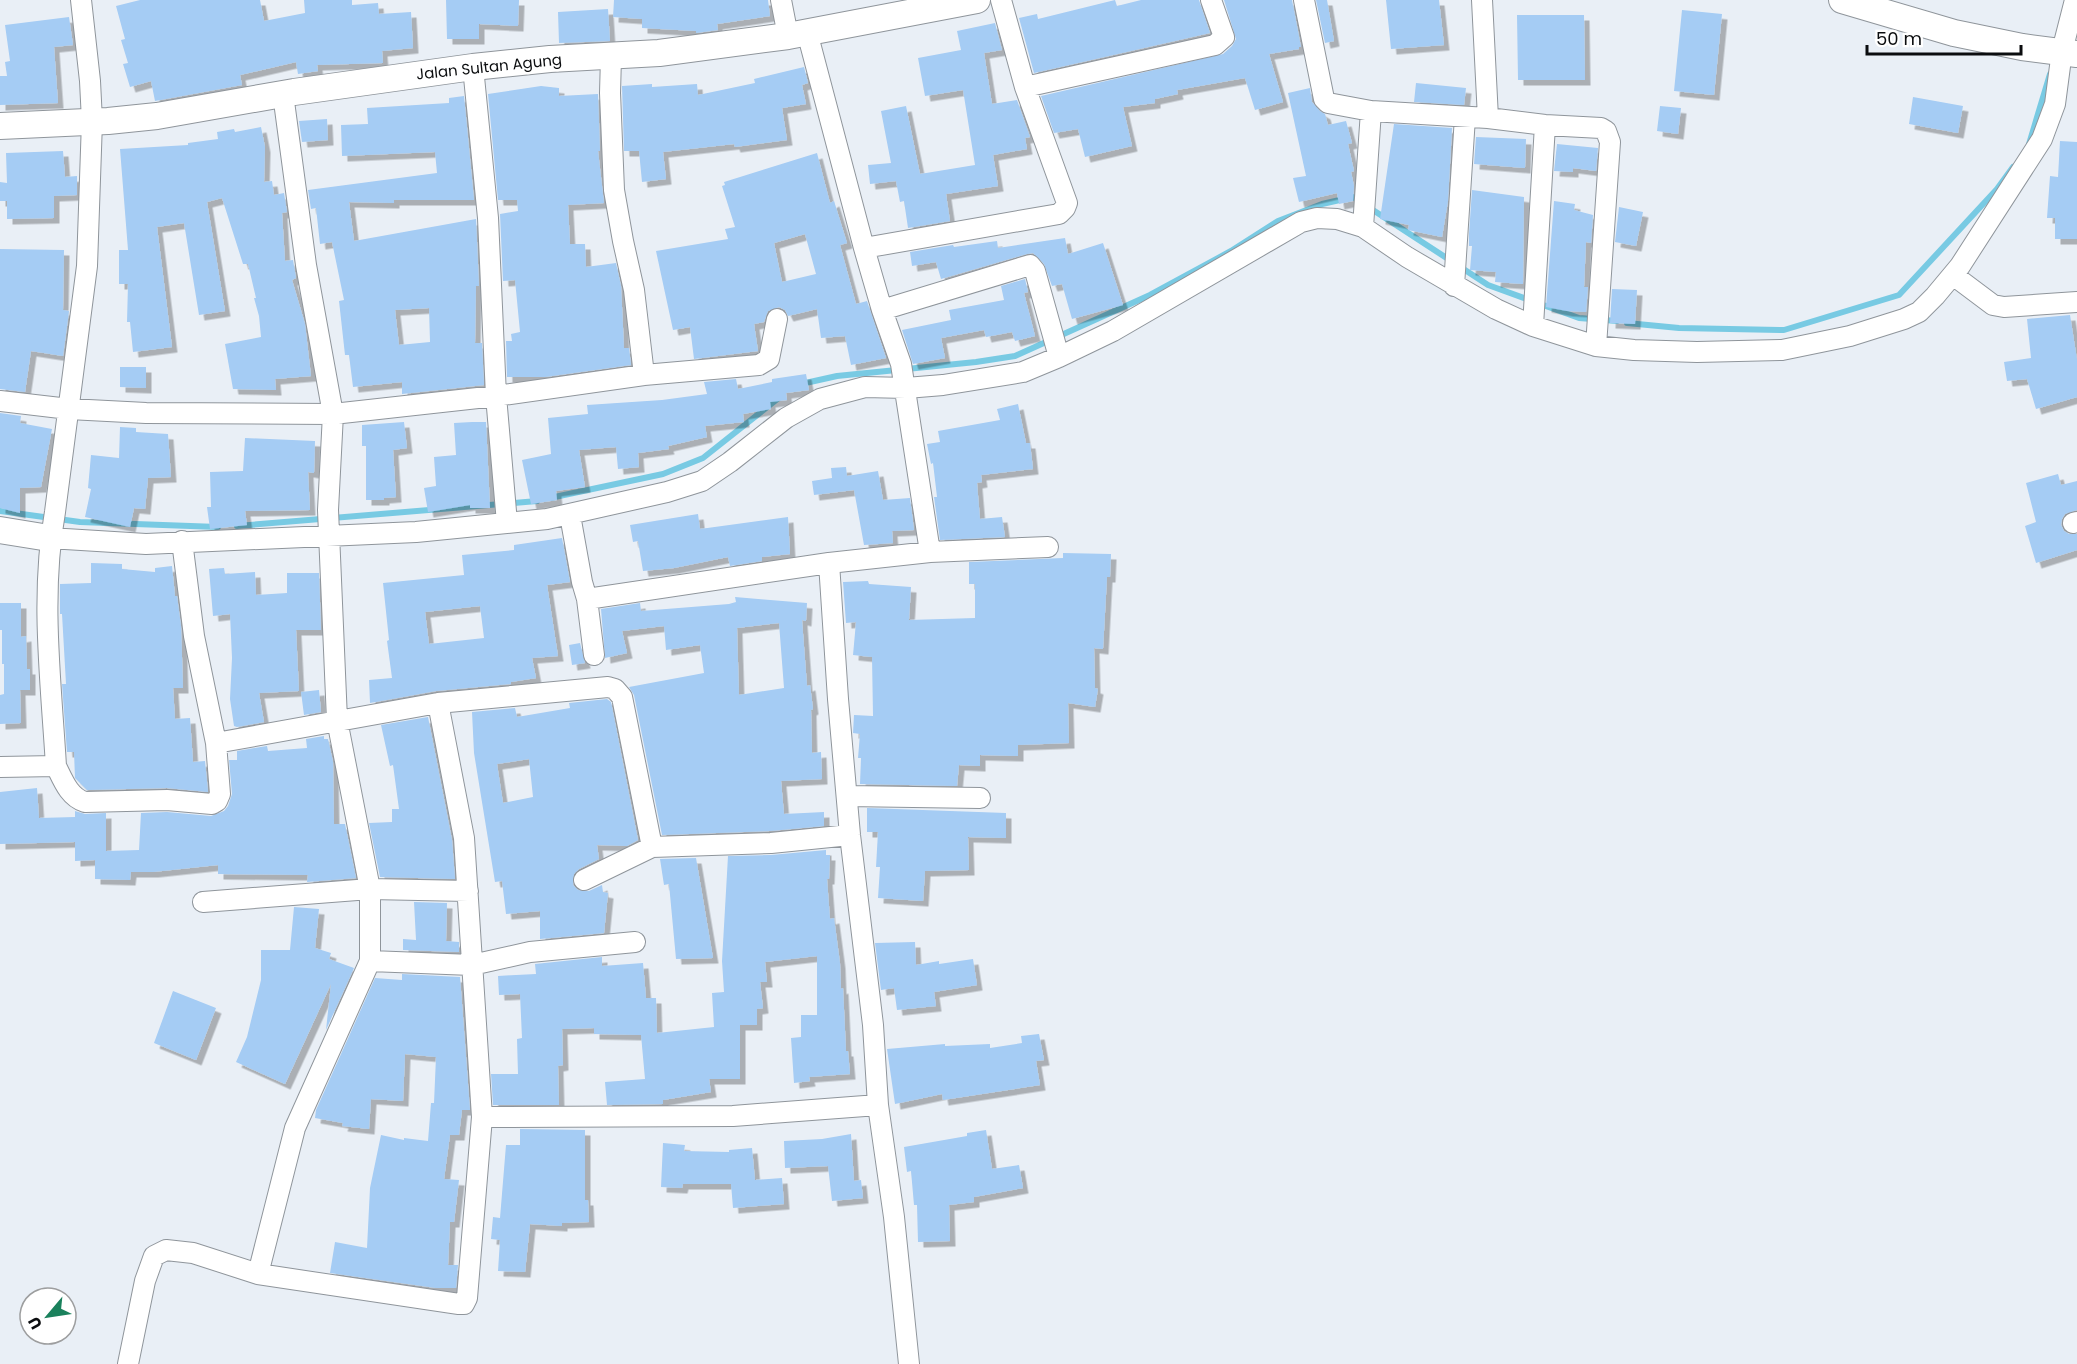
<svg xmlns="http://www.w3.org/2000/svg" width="2077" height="1364" font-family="Poppins,sans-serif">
<defs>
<filter id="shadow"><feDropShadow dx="5.5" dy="5.5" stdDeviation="0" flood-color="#0004"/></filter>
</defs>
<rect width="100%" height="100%" fill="#e9eff6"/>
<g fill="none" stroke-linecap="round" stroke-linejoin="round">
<path stroke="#78cae3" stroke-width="6" d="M2029 144 2050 74
M1627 323 1679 328 1784 330 1899 295 1997 189 2013 167
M801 384 837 376 976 362 1015 356 1150 295 1231 251 1278 221 1322 204 1353 197 1488 285 1579 318 1617 321
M550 498 663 474 703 458 780 397
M0 511 80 522 218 527
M237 526 537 501"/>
</g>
<path fill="#a5ccf4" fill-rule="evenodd" filter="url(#shadow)" d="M140 0H260L264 21 305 13 304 0H352V5L378 3 379 14 411 12 413 48 382 51 383 63 317 65 318 71 298 74 296 62 240 75 242 85 155 101 151 81 130 87 123 64 128 63 121 40 125 39 116 6Z
M446 0H519L518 26 479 24V39H447Z
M614 0H768L770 16 717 24 718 30 696 33V31L642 28V19L613 17Z
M1115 0 1117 6 1141 0H1199L1210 33 1034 73 1019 18 1037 14 1038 19Z
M1224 0H1292L1301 47H1299V49L1269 54 1283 102 1255 110 1245 78 1177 90 1178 94 1155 99V103L1123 107 1132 146 1085 157 1078 129 1054 133 1041 96 1223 54 1232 46 1236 39Z
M1316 0H1327L1334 41 1325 43Z
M1386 0H1439L1444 45 1391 49Z
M608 9 610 41 559 43 558 12Z
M1682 10 1722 14 1714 95 1674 91Z
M1517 15H1584L1585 80H1518Z
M69 17 73 45 54 47 58 103 0 105V76H7L5 62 10 61 5 25Z
M995 23 1002 50 984 53 992 104 1017 100 1030 137 1025 138 1027 149 993 155 998 186 946 194 950 221 908 228 904 201 900 202 896 181 870 184 868 165 891 163 881 111 906 106 920 174 975 165 963 90 925 96 918 58 961 50 957 31Z
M804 67 808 83 802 85 806 104 782 108 787 140 735 147 734 144 663 152 666 179 642 182 639 151H624L622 86 652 84V87L697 84 698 95 755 83 754 79Z
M1416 83 1466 88 1464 105 1414 102Z
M541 86 559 88V96L598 94 600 151H598L604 203 568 205 570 244H585L586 267 616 263 621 286 624 348H629L631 365 545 377H507L506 341H512L511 334 520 332 515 280 503 281 500 214 518 211 517 200H498L488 94Z
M1310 88 1312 102 1320 111 1325 114 1328 125 1346 121 1352 143 1348 144 1354 171 1351 172 1354 186 1353 201 1339 204 1337 193 1299 202 1293 178 1306 176 1288 93Z
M464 96 474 200H394V203L349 202 354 241 476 219 479 286H476L475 343H482L484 385 402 394V382L353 387 349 355H345L339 301 344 300 332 242 320 244 316 208 311 209 308 190 437 173 435 152 342 156 341 125 368 124 367 108 449 103V98ZM429 308 430 342 399 345 395 310Z
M1913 97 1963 106 1958 133 1909 124Z
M1660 106 1681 108 1678 134 1657 131Z
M327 119 328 140 302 142 299 121Z
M1394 124 1452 128 1448 201 1442 237 1408 230 1409 225 1380 219Z
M261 127 265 147 264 182 272 181 274 195 284 193 287 212 282 213 285 261 293 260 296 278 292 280 305 324 311 376 275 379 276 390 233 389 225 344 261 337 259 316 254 298H256L248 264H243L222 198 207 202 225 311 199 315 184 223 157 227 172 347 133 352 130 322H127L128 284H119V250H128L120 149 188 145V143L218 139 217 132 234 129 235 132Z
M1476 137 1526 139 1525 168 1474 164Z
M2060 141 2077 142V239H2055V218H2047L2050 176 2058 177Z
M1557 144 1598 148 1596 171 1573 168V172L1554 171Z
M63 151 65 177 77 176V195L54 196V218L7 219V201H0V182L7 183 6 153Z
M817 153 830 203 834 201 847 243 840 245 856 304 867 301 886 358 851 365 845 336 821 338 817 309 788 316 785 310 779 307 768 311 764 322 754 324 758 351 694 359 690 327 673 330 656 251 728 239 725 229 735 227 722 186 725 185 724 182ZM805 234 816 274 782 282 774 243Z
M1472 190 1524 197 1523 284 1495 282 1496 272 1470 270 1472 246H1469V234Z
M1554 201 1575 204 1574 210 1593 215 1591 243 1586 242 1584 287H1588L1586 312 1567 311 1546 307Z
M1619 207 1643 212 1636 246 1615 242Z
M1065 238 1068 254 1103 243 1123 305 1072 319 1062 284 1052 286 1044 264 1033 253 1027 254 941 279 936 262 912 266 910 252 953 245 954 247 997 241 998 248Z
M0 249 64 250 63 310 69 311 63 356 31 351 25 392 0 389Z
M1025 279 1028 292 1024 293 1035 336 1015 341 1012 332 986 337 984 330 941 338 945 358 913 364 902 330 951 320 949 310 1004 300 1001 286Z
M1612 289 1637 290 1635 324 1610 323Z
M2070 315 2077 360V397L2036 409 2027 379 2007 381 2004 362 2031 358 2027 319Z
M120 367H146V388L120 387Z
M806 374 809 390 786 393 787 400 770 402 771 409 743 414 744 422 705 426 707 437 668 446 669 449 638 453 639 467 618 469 616 447 579 450 585 487 556 491 557 500 531 504 522 460 551 454 548 418 588 414 587 405 662 400 707 394 704 382 736 379 738 389 772 382V379Z
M1018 404 1026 443H1030L1033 469 981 475 982 482 977 483 980 519 1002 517 1005 537 940 540 934 497H937L933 463 931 464 927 444 940 442 938 431 1000 420 997 409Z
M0 413 21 416 20 423 52 429 41 487 20 488V513L0 508Z
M404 422 407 448 393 450 396 497 384 498V500H366V446H362V425Z
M472 422H486L490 508H470V505L428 512 424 488 436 486 434 457 456 455 454 423Z
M120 427 136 428V432L168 434 171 477 148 478 145 509 134 508 130 527 85 517 91 489 88 488 91 455 119 458Z
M245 438 315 441 314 473 308 472 310 510 245 511 247 525 210 529 207 507H211L210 472 243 471Z
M846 467 847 476 878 471 883 500 910 498 914 530 892 531 893 543 864 545 854 490 814 495 812 481 832 478 831 468Z
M2058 474 2061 485 2077 481V510L2065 514 2062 519 2061 525 2064 531 2069 534H2077V550L2036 563 2025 526 2036 522 2026 483Z
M698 514 700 529 788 517 790 554 762 557V561L730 566 728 557 674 568 643 571 638 541 633 542 630 525Z
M562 538 570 582 547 585 558 656 532 658 536 678 511 682V684L436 691 370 703 369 680 392 678 387 641 389 640 383 583 464 575 462 555 514 550V545ZM480 606 484 638 429 644 425 612Z
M1063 553 1111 554 1110 577H1107L1103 649 1094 648 1095 688 1098 689 1095 707 1068 703 1069 743 1018 745V756L980 755V766L959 765 957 786 860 784 861 758H858L860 734 853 733 854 715 873 716 872 657 853 655 856 622 846 623 843 582 868 581 869 584 911 587 909 620 975 618V584H969V562L1063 558Z
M91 563 122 564V569L155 572V568L172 566 175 596H177L181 626 183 688H173L175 719 190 718 193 762 205 761 208 792 167 788 87 790 75 778 74 752H67L62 684H66L62 614H60V584L91 583Z
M224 568 225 574 255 572 256 595 287 593V573H319L321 630H296L299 691 259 693 264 722 237 727 234 726 230 699 232 658 230 614 213 616 209 569Z
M735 597 807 603 806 621 802 620 807 686 810 685 813 709 811 710 812 753 821 752 822 779 781 781 784 814 824 812V826L770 831 662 835 634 695 629 687 704 673 700 645 666 650 664 626 622 631 627 653 605 658 601 609 640 603 641 611 729 604 736 602ZM779 623 784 688 739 695 737 628Z
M0 603H21V637L26 636 27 669H30V690H20L21 723 0 724V695L4 694V664H2V630H0Z
M580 643 585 663 572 665 569 645Z
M319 690 321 712 304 715 301 692Z
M607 699 611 702 638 840 627 846 597 845 599 859 579 869 574 874 573 885 578 890 589 891 602 885 603 892 608 893 604 933 540 939V911L506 914 502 881 495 882 474 753 472 712 515 708 517 717 570 708 569 703ZM529 759 533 797 503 803 497 764Z
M428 717 452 840 455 879 380 877 369 823 392 822V809H399L393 765 390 766 381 725Z
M324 736V739H328L333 762 334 824H345L356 878 307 882 308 875 218 874V865L153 872H131L130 880 95 879V860L75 861V842L0 844V792L37 788 39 818 75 817V811L85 814 106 813V851L139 850 141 813 167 812 211 816 224 811 228 806 232 794 229 760H237V751L267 746 268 751 307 748 306 739Z
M867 808 1006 813V838L968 837 969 870 925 871 923 901 878 898 880 867H876L878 832H867Z
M826 850V855H830L829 879H827L830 919 834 918 840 963 841 989 843 988 846 1051H848L850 1074 809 1077 810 1081 794 1083 791 1038 801 1037V1015H817V956L765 962 767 982H760L763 1008 757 1009V1025H740V1079H709L711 1092 663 1100V1104L607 1105 605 1082 645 1079 641 1035 594 1034V1028L562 1029 563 1065 558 1066 559 1105H493L491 1074H518L517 1039 522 1038 520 994 499 995 498 976 536 974 535 964 602 957V966L643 963 646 998H656L657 1033 714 1027 712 993 724 992 722 961 728 856 771 855Z
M696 858 713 958 676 959 669 884 664 885 660 859Z
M414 902 447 903 446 941 459 942V952L403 950V939L416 940Z
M294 907 319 909 315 948 331 953 329 959 354 968 326 1030 331 984 285 1084 236 1062 247 1037 261 980V950H290Z
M915 942 916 965 939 961V964L973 959 977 985 934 992 936 1006 897 1010 894 988 881 990 875 943Z
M402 974 460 977 470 1110H462L459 1135H450L444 1179 459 1180 454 1222H450L448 1265H458L456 1288H436L330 1273 335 1242 367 1248 370 1188 381 1135 404 1140V1138L428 1141 431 1103H434L436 1057 405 1054 403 1101 371 1099 369 1129 342 1126 343 1123 315 1118 316 1110 375 978 402 980Z
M173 991 216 1008 196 1060 154 1043Z
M1039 1034 1044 1060 1036 1061 1040 1085 943 1100 942 1094 895 1104 887 1049 945 1044V1046L990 1044V1048L1022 1043 1021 1036Z
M520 1129 585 1130V1200H588L589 1222 562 1223V1226L530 1224 525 1272 498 1271 500 1240 491 1239 493 1217 500 1218 506 1145H520Z
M986 1130 992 1169 1019 1165 1023 1188 974 1197V1202L949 1205 950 1241 918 1242 917 1205H914L911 1171 907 1172 904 1147 967 1136V1133Z
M851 1134 854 1181 861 1180 863 1198 832 1201 828 1166 785 1168 784 1141 822 1139Z
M663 1143 685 1145 684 1151 729 1152V1150L752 1148 755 1180 782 1178 784 1204 733 1208 731 1184H683L682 1188 661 1187Z"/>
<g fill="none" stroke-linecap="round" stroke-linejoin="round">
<g stroke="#8f959b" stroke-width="22">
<path id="minor" d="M81 0 90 81 92 121 87 266 55 512C40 596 51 682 56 766 63 780 69 797 85 802L167 800 212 804 217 801 220 794 216 743
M781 0 788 36
M1304 0 1324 99 1328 103 1371 111 1488 118 1545 125 1601 128 1606 131 1610 142 1596 346
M1482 0 1488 118
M611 57 610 93 614 190 623 241 634 290 644 375
M473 67 488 218 496 396 507 523
M1025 87 1215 45 1224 37 1211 0
M1363 227 1371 111
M864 248 1059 214 1065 208 1067 203 1025 87 1001 0
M1953 275 1993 305 2004 307 2077 302
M1454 286 1465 117
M882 310 1030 265 1035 271 1059 357
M1533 326 1545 125
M0 401 69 409 146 413 333 414 496 396 644 375 759 365 769 359 777 319
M570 515 582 582 587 599 829 563 930 552 901 364 882 310 864 248 807 32
M2073 523 2077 522
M49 538 146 544 416 532 547 519 667 492 702 481 730 462 786 418 820 399 865 387 906 388 943 385 1023 372 1059 357 1113 331 1301 222 1317 218 1337 219 1363 227 1407 257 1496 309 1533 326 1596 346 1634 350 1697 352 1782 350 1850 336 1904 319 1919 312 1935 296 1960 266 2042 139 2055 104 2062 51 2075 0
M182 541 194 636 216 743 438 703 608 687 615 689 622 697 652 847
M930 552 1048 547
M829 563 838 699 850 835 873 1025 878 1105 894 1217 909 1364
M587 599 594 655
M0 767 56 766
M847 796 980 798
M584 880 652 847 771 843 850 835
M203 902 370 889 337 720 328 510 333 414 306 265 283 94
M370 961V889L468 891
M482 1117 733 1116 878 1105
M258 1274 295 1128 370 961 472 965 530 952 635 942
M128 1364 145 1281 154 1256 166 1250 193 1253 258 1274 459 1304H464L467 1298 482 1117 464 838 438 703"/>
</g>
<g stroke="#8f959b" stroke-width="28">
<path id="major" d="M1842 0 1954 33 2022 47 2077 54
M0 126 108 121 157 116 294 92 473 67 550 59 659 53 788 36 977 0
M0 530 49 538"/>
</g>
<use href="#minor" stroke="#fff" stroke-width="20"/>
<use href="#major" stroke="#fff" stroke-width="26"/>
</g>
<g text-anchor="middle" stroke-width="4.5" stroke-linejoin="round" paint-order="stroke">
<g font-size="15" fill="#0b0d0f" stroke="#fff">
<text transform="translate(489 67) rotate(-6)" y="5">Jalan Sultan Agung</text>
</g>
</g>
<g transform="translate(48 1316) rotate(241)"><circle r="28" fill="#ffffff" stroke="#9d9e9f" stroke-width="1.5"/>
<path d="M0-4.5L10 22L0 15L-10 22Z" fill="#1a815c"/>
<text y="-9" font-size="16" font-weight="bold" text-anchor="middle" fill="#0b0d0f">U</text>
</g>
<path d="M1867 45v9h154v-9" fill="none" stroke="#0b0d0f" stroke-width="3"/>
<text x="1876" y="45" font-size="18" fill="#0b0d0f" stroke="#ffffff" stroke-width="4.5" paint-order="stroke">50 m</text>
</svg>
